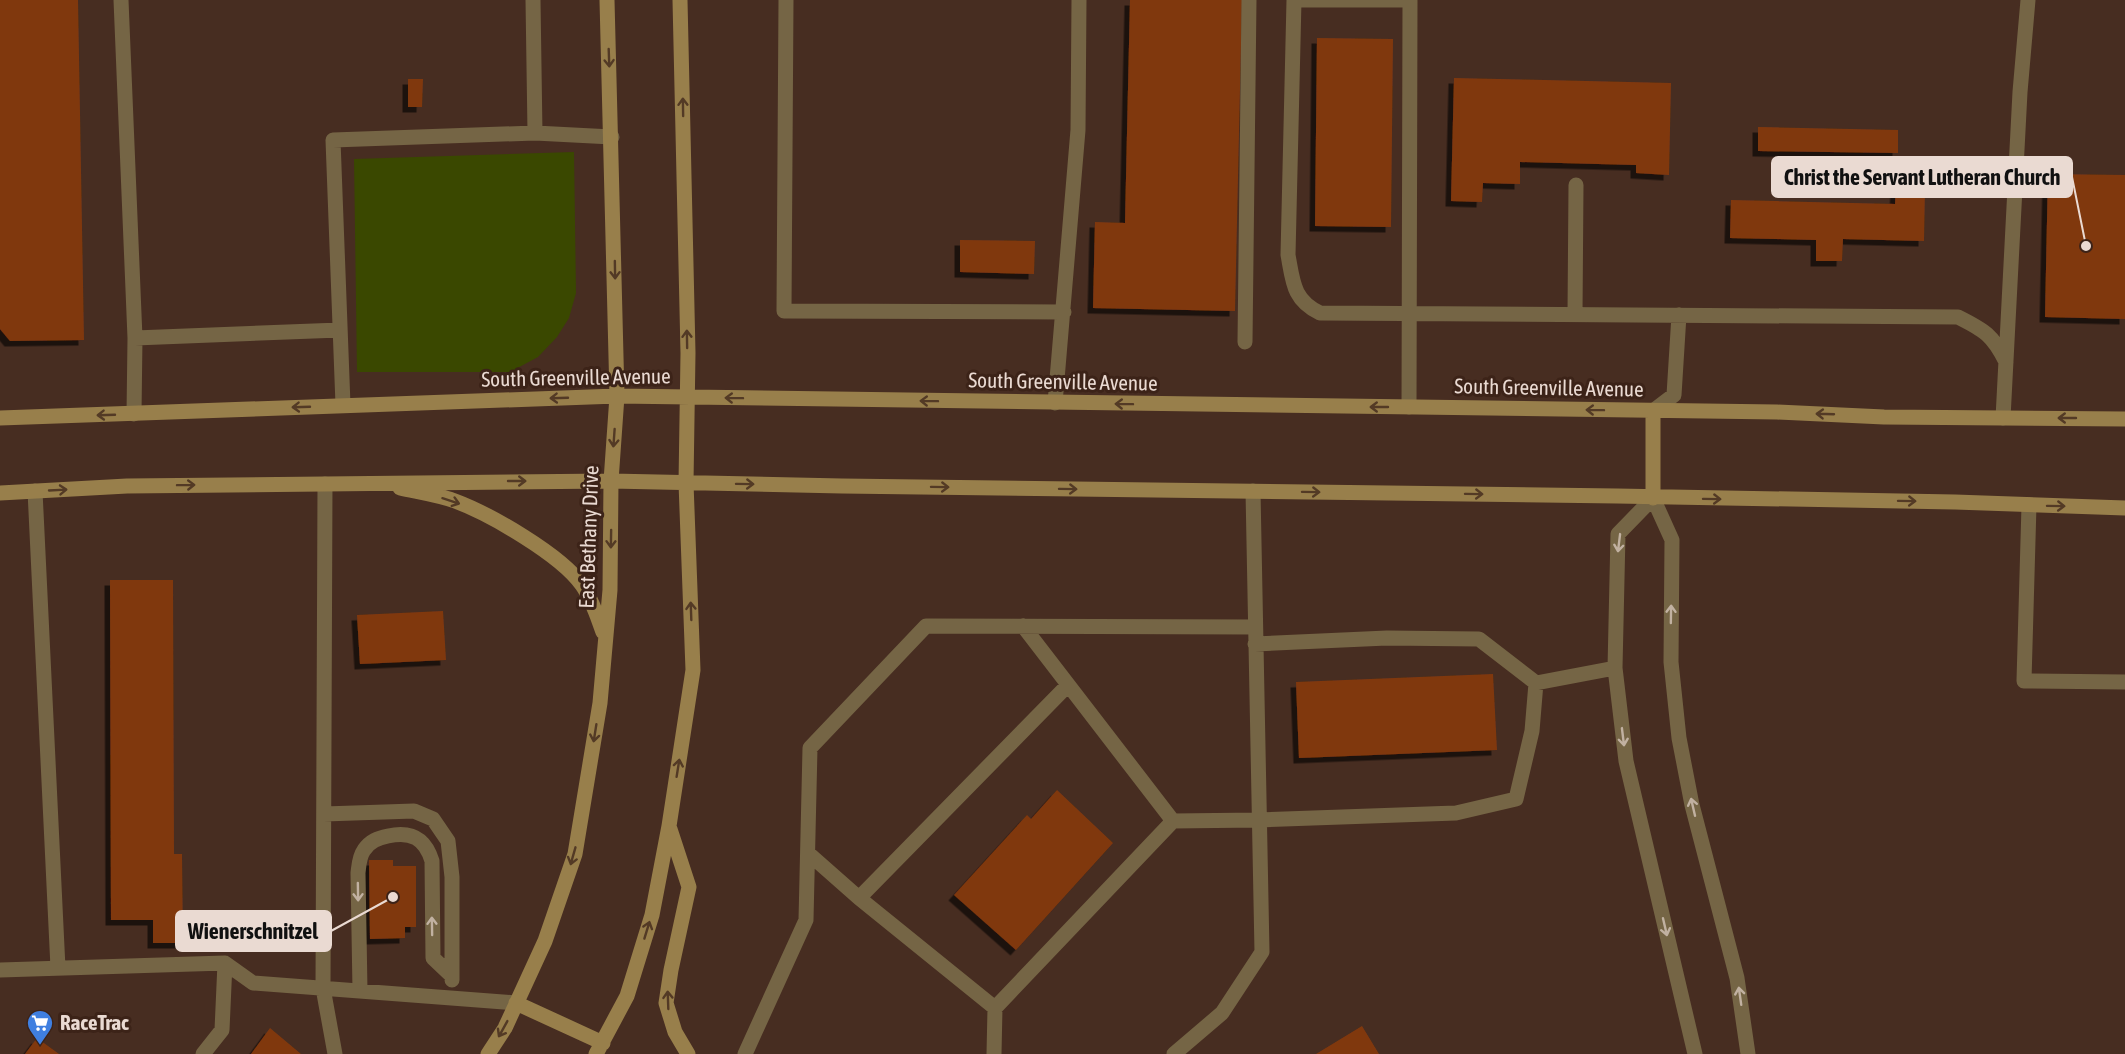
<svg xmlns="http://www.w3.org/2000/svg" width="2125" height="1054" font-family="'Asap Condensed',sans-serif">
<defs>
<filter id="shadow"><feDropShadow dx="-5.5" dy="5.5" stdDeviation="0" flood-color="#0009"/></filter>
</defs>
<rect width="100%" height="100%" fill="#472d21"/>
<path fill="#3a4800" d="M574 152 576 293 569 318 557 337 538 357 510 372H357L354 159Z"/>
<path fill="#80380e" filter="url(#shadow)" d="M0 0H78L84 340 10 341 0 329Z
M1130 0H1242L1235 311 1093 308 1095 222 1125 223Z
M1317 38 1393 39 1391 227 1315 226Z
M1454 78 1671 83 1669 175 1636 173V165L1520 162V184L1483 183 1482 202 1451 201Z
M408 79H423L422 107H408Z
M1758 127 1898 130V153L1758 151Z
M2048 174 2125 175V319L2045 317Z
M1896 187 1925 188 1924 241 1843 239 1842 261H1816V240L1730 238 1731 200 1895 204Z
M960 240 1035 241 1034 274 960 272Z
M110 580H173L174 854H182L183 943H153V920H111Z
M443 611 446 660 360 664 357 615Z
M1493 674 1497 750 1299 758 1296 682Z
M1057 790 1113 843 1016 950 954 895 1027 815 1031 819Z
M369 860H393V866H416V927H405V938L370 939Z
M1362 1026 1379 1054H1316Z
M270 1028 301 1054H251Z
M37 1038 59 1054H25Z"/>
<g fill="none" stroke-linecap="round" stroke-linejoin="round">
<path stroke="#756545" stroke-width="15" d="M121 0 135 338 134 414
M533 0 535 133
M786 0 784 311 1064 312
M1575 314 1576 185
M135 338 340 330
M1245 342 1249 0
M1055 403 1078 130 1079 0
M343 405 333 140 535 133 612 137
M1409 407 1410 0H1294L1288 255C1293 282 1293 300 1320 313 1533 314 1746 315 1958 317 1984 330 1993 335 2006 362
M1653 411 1674 395 1679 315
M2003 418 2020 92 2028 0
M325 484 323 988 335 1054
M35 491 58 968
M2029 505 2024 681 2125 682
M1023 626 1173 821
M1255 644 1387 638 1479 639 1536 683 1615 668
M324 814 414 811 433 819 448 841 452 877V980
M808 853 859 898
M0 970 225 963 253 983 516 1003
M360 991 358 873C359 865 359 857 364 850 370 841 378 838 388 836 411 831 425 838 432 861L433 958 452 976
M995 1008 859 898 1068 685
M203 1054 222 1030 225 963
M745 1054 806 920 810 748 926 626 1255 627
M994 1054 995 1008 1173 821 1258 820 1456 813 1516 799 1532 731 1536 683
M1174 1054 1222 1013 1262 952 1253 491
M1695 1054 1626 761 1615 668 1618 534 1653 498 1672 540 1671 662 1679 738 1692 805 1737 978 1748 1054"/>
<path stroke="#987f4b" stroke-width="15" d="M0 418 617 396 1777 412 1884 417 2125 419
M400 488C418 492 438 495 455 501 490 514 561 555 582 585 592 599 597 616 603 632
M0 493 127 486 611 481 842 486 1617 496 1955 502 2125 508
M1653 498V411
M670 829 689 887 671 970 666 1003 675 1032 688 1054
M516 1003 603 1043
M488 1054 505 1028 545 941 575 854 600 703 610 590 611 481 617 396 607 0
M596 1054 627 996 652 915 669 826 693 670 686 483 688 353 680 0"/>
</g>
<defs><path id="oneway-shaft" d="M-6 0H5M1.5-3L5.5 0L1.5 3" fill="none" stroke-width="1.6" stroke-linecap="round" stroke-linejoin="round" transform="scale(1.5)"/></defs>
<g stroke="#533a25">
<use href="#oneway-shaft" transform="translate(609 58) rotate(88)"/>
<use href="#oneway-shaft" transform="translate(683 107) rotate(-91)"/>
<use href="#oneway-shaft" transform="translate(615 270) rotate(89)"/>
<use href="#oneway-shaft" transform="translate(687 339) rotate(-91)"/>
<use href="#oneway-shaft" transform="translate(559 398) rotate(178)"/>
<use href="#oneway-shaft" transform="translate(734 398) rotate(-179)"/>
<use href="#oneway-shaft" transform="translate(929 401) rotate(-179)"/>
<use href="#oneway-shaft" transform="translate(1124 404) rotate(-179)"/>
<use href="#oneway-shaft" transform="translate(301 407) rotate(178)"/>
<use href="#oneway-shaft" transform="translate(1379 407) rotate(-180)"/>
<use href="#oneway-shaft" transform="translate(1595 410) rotate(-179)"/>
<use href="#oneway-shaft" transform="translate(1825 414) rotate(-178)"/>
<use href="#oneway-shaft" transform="translate(106 415) rotate(178)"/>
<use href="#oneway-shaft" transform="translate(2067 418) rotate(-180)"/>
<use href="#oneway-shaft" transform="translate(614 438) rotate(94)"/>
<use href="#oneway-shaft" transform="translate(517 481)"/>
<use href="#oneway-shaft" transform="translate(745 484) rotate(1)"/>
<use href="#oneway-shaft" transform="translate(186 485) rotate(-1)"/>
<use href="#oneway-shaft" transform="translate(940 487) rotate(1)"/>
<use href="#oneway-shaft" transform="translate(1068 489) rotate(1)"/>
<use href="#oneway-shaft" transform="translate(58 490) rotate(-3)"/>
<use href="#oneway-shaft" transform="translate(1311 492) rotate(1)"/>
<use href="#oneway-shaft" transform="translate(1474 494) rotate(1)"/>
<use href="#oneway-shaft" transform="translate(1712 499) rotate(1)"/>
<use href="#oneway-shaft" transform="translate(451 501) rotate(18)"/>
<use href="#oneway-shaft" transform="translate(1907 501) rotate(1)"/>
<use href="#oneway-shaft" transform="translate(2056 506) rotate(1)"/>
<use href="#oneway-shaft" transform="translate(611 539) rotate(91)"/>
<use href="#oneway-shaft" transform="translate(691 611) rotate(-92)"/>
<use href="#oneway-shaft" transform="translate(595 733) rotate(99)"/>
<use href="#oneway-shaft" transform="translate(678 768) rotate(-81)"/>
<use href="#oneway-shaft" transform="translate(573 856) rotate(106)"/>
<use href="#oneway-shaft" transform="translate(647 930) rotate(-73)"/>
<use href="#oneway-shaft" transform="translate(668 1000) rotate(-92)"/>
<use href="#oneway-shaft" transform="translate(503 1029) rotate(119)"/>
</g>
<g stroke="#c1b1a1">
<use href="#oneway-shaft" transform="translate(1619 543) rotate(97)"/>
<use href="#oneway-shaft" transform="translate(1671 614) rotate(-89)"/>
<use href="#oneway-shaft" transform="translate(1623 737) rotate(83)"/>
<use href="#oneway-shaft" transform="translate(1693 807) rotate(-103)"/>
<use href="#oneway-shaft" transform="translate(358 892) rotate(89)"/>
<use href="#oneway-shaft" transform="translate(432 926) rotate(-91)"/>
<use href="#oneway-shaft" transform="translate(1665 927) rotate(77)"/>
<use href="#oneway-shaft" transform="translate(1740 996) rotate(-98)"/>
</g>
<defs>
<g id="supermarket-pin" transform="scale(1.35)"><path d="M0 17L-7.5 6A9.5 9.5 0 1 1 7.5 6Z" fill="#3f7fe0" stroke="#3c2318"/><path d="M-6-5.5h2.5l.6 2H6L4.5 2H-2.5L-4.4-4H-6ZM-1.5 3.2a1.3 1.3 0 1 0 .1 0ZM3 3.2a1.3 1.3 0 1 0 .1 0Z" fill="#fff"/></g>
</defs>
<g fill-rule="evenodd">
<use href="#supermarket-pin" x="40" y="1023"/>
</g>
<g text-anchor="middle" stroke-width="6" stroke-linejoin="round" paint-order="stroke">
<g font-size="21" fill="#eadad2" stroke="#3c2318">
<text transform="translate(576 378) rotate(-1)" y="7">South Greenville Avenue</text>
<text transform="translate(1063 382) rotate(1)" y="7">South Greenville Avenue</text>
<text transform="translate(1549 388) rotate(1)" y="7">South Greenville Avenue</text>
<text transform="translate(589 537) rotate(-88)" y="7">East Bethany Drive</text>
</g>
<g font-size="21" font-weight="bold" fill="#eadad2" stroke="#3c2318" text-anchor="start">
<text x="60" y="1030">RaceTrac</text>
</g>
</g>
<path fill="none" stroke="#eadad2" stroke-width="2" d="M2086 246L2072 177M393 897L331 931"/>
<g fill="#eadad2" stroke="#3c2318" stroke-width="2">
<circle cx="2086" cy="246" r="6"/>
<circle cx="393" cy="897" r="6"/>
</g>
<g fill="#eadad2" stroke="#eadad2" stroke-width="2">
<rect x="1772" y="157" width="300" height="40" rx="6"/>
<rect x="176" y="911" width="155" height="40" rx="6"/>
</g>
<g font-size="22" text-anchor="middle" font-weight="bold" fill="#111">
<text x="1922" y="185">Christ the Servant Lutheran Church</text>
<text x="253" y="939">Wienerschnitzel</text>
</g>
</svg>
